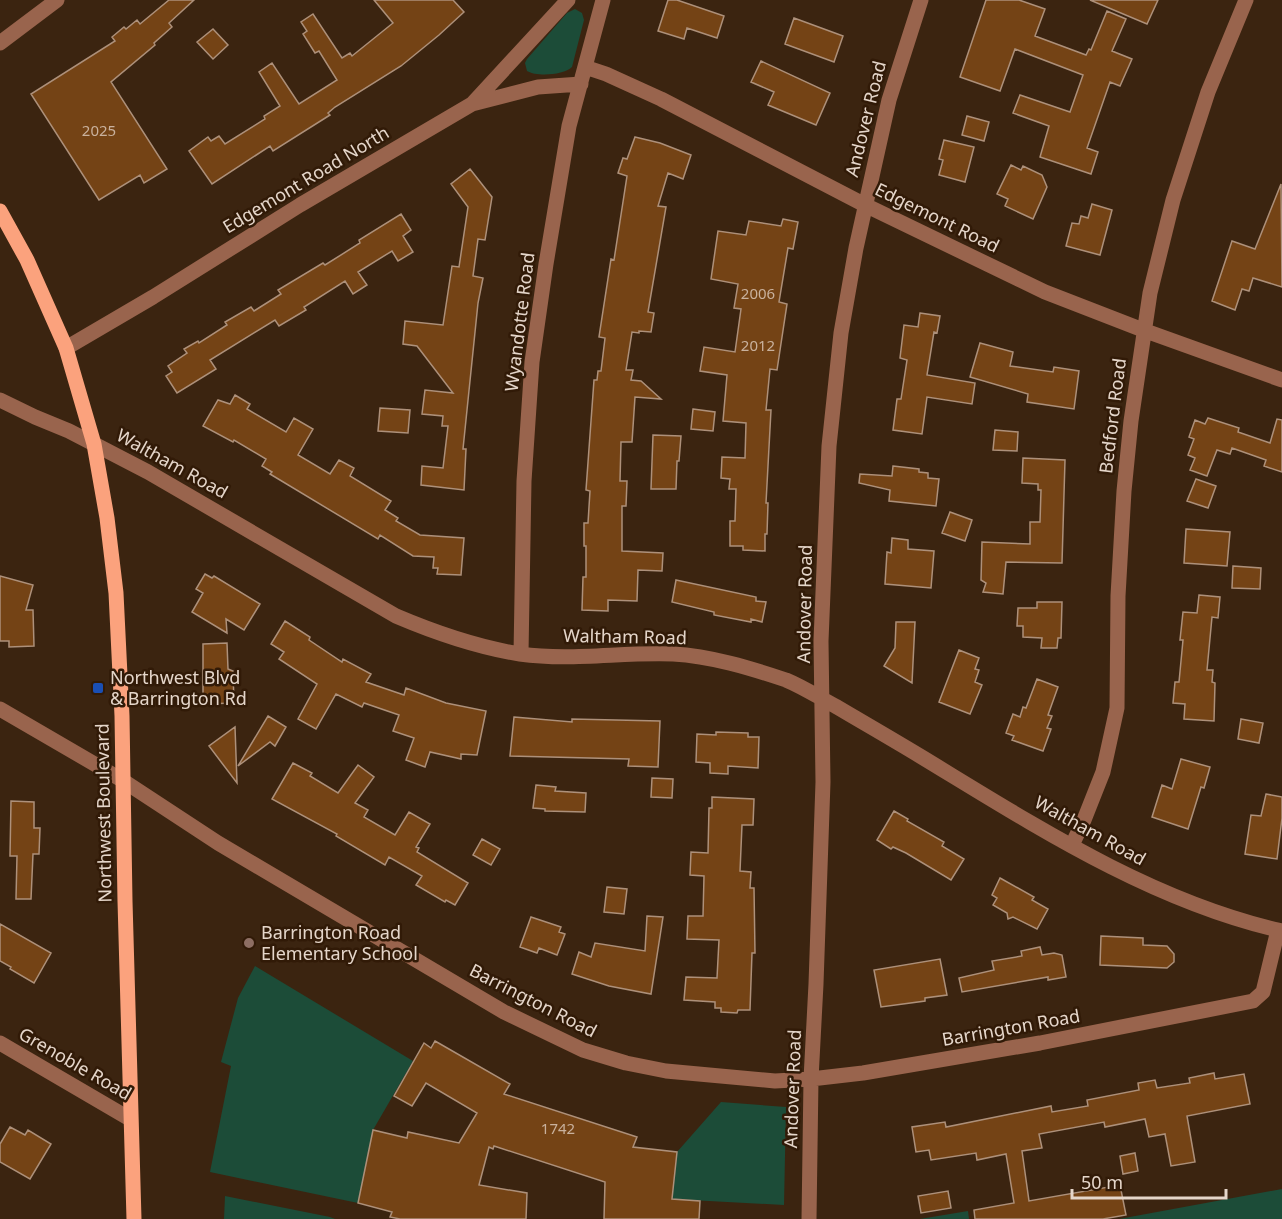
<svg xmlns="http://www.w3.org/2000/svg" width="1282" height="1219" font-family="'Noto Sans',sans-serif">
<rect width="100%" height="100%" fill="#3b2410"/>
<path fill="#1c4c38" d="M575 9 582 13 584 20 572 67C564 75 537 77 527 71L525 63 527 59 567 13Z
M255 966 413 1061 373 1130 358 1203 210 1172 231 1066 221 1062 238 998Z
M721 1102 786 1107 784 1205 672 1199 677 1152Z
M1282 1189V1219H1119Z
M225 1196 330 1217 335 1219H224Z
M968 1211 969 1219H920Z"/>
<path fill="#744315" stroke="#ad907a" stroke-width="1.5" d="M169 0H194L169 23 172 27 154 43 155 45 111 82 167 169 144 183 140 175 99 200 31 94 115 41 112 37 124 27 126 29 137 20 140 24Z
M374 0H453L464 12 439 35 401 66 335 107 328 113 330 115 273 151 270 146 212 184 189 151 208 137 211 141 219 136 225 144 265 119 264 116 280 106 259 72 272 63 299 104 337 80 319 51 315 53 303 34 307 31 301 22 313 14 342 58 350 53 352 56 393 23Z
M668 0H677L724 16 717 38 687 28 684 39 658 31Z
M986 0H1019L1045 9 1035 36 1086 55 1089 49 1091 50 1107 11 1126 19 1112 51 1132 59 1120 86 1110 82 1087 148 1098 152 1091 174 1040 157 1049 126 1013 113 1020 95 1070 112 1083 75 1015 49 1000 91 960 77Z
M1090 0H1158L1147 24Z
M794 18 843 36 834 62 785 44Z
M213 29 228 45 213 59 197 42Z
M761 61 830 93 816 125 768 105 774 92 751 82Z
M967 116 989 122 984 141 962 135Z
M635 137 660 143 691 155 683 179 668 173 658 206 666 207 648 312 654 313 651 332 639 331V333L632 332 626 370H633L631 380 641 381 661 399 635 397 632 442H621L620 481H627L626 506H622V551L663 553 662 571 638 570 637 601 608 600V611L582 610 583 577H586V546H584V523H588L590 491 586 490 594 380H597L598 371H601L605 338 599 337 611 259 614 260 627 176 618 173 623 158 627 159Z
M944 140 974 147 965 182 939 175 943 160 939 159Z
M1011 165 1021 170 1023 166 1042 175 1047 187 1033 219 1005 206 1008 199 997 194Z
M470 169 492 197 485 240 478 239 473 276 483 278 478 303 463 449H466L464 490 421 485 422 466 443 468 448 426H442L443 416 422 414 425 390 453 393 417 346 403 344 405 321 443 325 452 266 459 267 468 207 451 184Z
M1281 184 1282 287 1253 278 1249 291 1242 289 1235 310 1212 301 1232 241 1255 249Z
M1092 204 1112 210 1100 255 1066 246 1072 223 1079 224 1081 216 1088 218Z
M401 214 411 230 403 236 413 252 398 261 392 251 358 272 367 285 353 294 345 281 304 307 306 310 279 326 275 320 210 360 216 369 177 393 166 376 172 372 168 366 187 353 184 349 198 341 199 343 227 325 225 322 251 307 254 311 281 294 278 290 323 263 325 265 360 243 359 240Z
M783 219 798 222 793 249 788 248 779 302 787 304 777 370 770 369 766 410H771L766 503H768L767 534H765V551L743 550V546H730V521H735L736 489H729L730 479 721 478 722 457 745 458 746 423 723 421 727 375 700 371 704 347 735 352 741 309 734 308 738 284 711 279 718 231 746 235 749 221 781 226Z
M920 313 940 316 937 333 934 332 927 375 975 383 972 404 927 397 922 434 893 430 897 399H901L907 360 900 358 904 325 918 327Z
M980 343 1013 352 1010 366 1053 372 1054 367 1079 371 1074 409 1027 402 1028 394 970 377Z
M235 395 250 404 247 409 286 432 294 418 313 429 298 455 330 474 339 460 354 468 350 476 391 501 385 510 398 518 396 521 420 535 464 538 461 575 437 574 438 568H433L434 557 413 556 380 535 378 539 270 474 272 472 262 466 266 459 234 440 233 442 203 426 218 400 230 404Z
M380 408 410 410 408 433 378 431Z
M693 409 715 412 713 431 691 429Z
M1208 418 1239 428 1238 432 1270 443 1277 419 1282 420V472L1264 466 1266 460 1232 448 1230 454 1217 450 1207 476 1190 470 1195 458 1188 455 1194 439 1189 437 1195 420 1205 424Z
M995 430 1018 432 1017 451 993 450Z
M653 435 681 436 679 461H677L676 489H651Z
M1023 458 1065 460 1062 563 1006 562 1003 594 983 592 986 583 981 580 982 542 1030 544V522H1040L1041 490H1038V484L1022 483Z
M893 466 919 469V472L928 473V478L939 479 936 506 889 501 890 490 859 483 860 474 892 476Z
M1196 479 1216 486 1208 508 1187 501Z
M950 512 972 520 965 541 942 533Z
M1186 529 1230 532 1227 566 1184 563Z
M892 538 908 540V549L934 551 931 588 885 584 887 552 891 553Z
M1233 566 1261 568 1260 589 1232 588Z
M205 574 212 578 214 576 260 604 244 630 226 619 227 633 192 612 203 593 196 589Z
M0 576 33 585 26 610H33L34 646 9 647V641H0Z
M676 580 756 597V601L766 602 762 622 751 619V622L714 615V612L672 602Z
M1199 595 1220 597 1218 618 1212 617 1207 670H1213L1212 682 1215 683 1214 721 1184 719 1185 704 1173 703 1175 682H1179L1183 640H1180L1183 612 1197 613Z
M1037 602H1062L1061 638H1058L1057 648H1041L1042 638 1023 637V626H1017L1018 608H1037Z
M285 621 310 637 309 640 342 662 343 659 371 674 366 682 404 695 406 688 446 703 486 711 477 755 461 754V759L430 752 425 767 406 760 414 738 393 731 399 715 364 703 362 707 336 694 316 729 298 719 317 684 279 659 284 652 271 644Z
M896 622H915L912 683 884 666 895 648Z
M227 643 228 669 233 671 234 703 203 704V644Z
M959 650 979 658 975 669 979 670 975 682 982 685 970 714 939 702Z
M1037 679 1058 687 1048 715 1052 716 1047 728 1051 729 1043 751 1012 740 1014 736 1006 733 1013 714 1020 717 1023 707 1026 708Z
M268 716 286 727 275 746 270 742 238 766Z
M514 717 572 722V719L660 721 658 767 628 766 629 759 510 756Z
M1241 719 1263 723 1259 743 1238 739Z
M235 727 237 783 209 746Z
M716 732 748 733V737H759L758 768 728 766V774L710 773V763L696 762 697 734 716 735Z
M1181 759 1210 767 1204 788 1201 787 1188 829 1152 817 1162 785 1172 789Z
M293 763 312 773 310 776 338 793 358 765 374 777 355 803 368 810 364 817 395 835 409 812 430 824 416 847 419 848 417 852 468 883 455 905 446 900 445 902 416 885 422 876 389 857 385 865 336 836 337 834 272 799Z
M652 778 673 779 672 798 651 797Z
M536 785 556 787 555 791 586 793 585 812 545 811V809L533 808Z
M1266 794 1282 797V818L1277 859 1245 854 1251 815 1261 816Z
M712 797 754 799 753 825H742L740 871 751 872 750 888H754L755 953H752L750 1010H738L737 1013 721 1012V1008H715V1002L684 1000 686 977 717 978 719 940 687 939 688 916H703L704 876 690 875 691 852 708 853 709 808H712Z
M11 801 34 802V828H40L39 854H33L31 899H16L17 856H10Z
M894 811 908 819 907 821 944 842 942 846 964 859 951 880 906 853 893 847 891 849 877 840Z
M482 839 500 849 491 865 473 855Z
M1000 878 1034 897 1032 900 1048 909 1037 929 1013 917 1008 919 1007 913 993 905 997 898 992 895Z
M607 887 627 889 624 914 604 912Z
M647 916 663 917 651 994 609 986 572 974 579 952 591 957 595 943 645 951Z
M531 917 561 927 559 932 565 934 557 955 539 948 537 953 520 947Z
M0 924 51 953 34 983 10 969 11 967 0 961Z
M1101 936 1143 938V945L1167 946 1174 954V962L1167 968 1100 965Z
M1040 947 1042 955 1054 953 1062 955 1066 977 1048 980V977L962 992 959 978 994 970 992 961 1022 956 1021 951Z
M940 959 947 995 925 998V1001L881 1007 874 970Z
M435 1041 510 1084 504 1094 637 1137 633 1147 677 1152 672 1199 700 1201 699 1219H604L605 1182 494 1146 493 1149 489 1147 479 1185 527 1193 526 1219H400L390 1217 392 1212 358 1203 373 1130 407 1138 408 1132 459 1143 477 1113 426 1083 412 1106 394 1096 424 1043 431 1048Z
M1214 1073 1215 1079 1244 1074 1250 1104 1187 1116 1195 1162 1171 1166 1165 1134 1149 1137 1145 1119 1105 1127 1104 1122 1039 1134 1042 1148 1022 1151 1029 1201 1120 1185 1126 1215 1103 1219H975L974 1210 1014 1203 1006 1154 977 1160 976 1153 931 1160 929 1150 916 1152 912 1127 945 1122 946 1127 1051 1106 1052 1112 1088 1106 1087 1100 1139 1090 1138 1083 1155 1080 1157 1088 1190 1083 1189 1078Z
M10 1127 25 1135 28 1130 51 1144 30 1179 0 1162V1144Z
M1135 1153 1138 1171 1123 1174 1120 1156Z
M948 1191 951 1208 921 1213 918 1196Z"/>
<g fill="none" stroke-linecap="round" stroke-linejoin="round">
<path stroke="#99644d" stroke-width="15" d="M0 43 57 0
M585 67 606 74 661 99 865 205 1045 292 1143 330 1282 380
M472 104 568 0
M66 348 153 297 300 205 472 104 538 87 581 84
M0 400 35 417 69 431 148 472 396 616C436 633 476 647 520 654 571 661 622 652 673 654 711 656 750 668 786 680 803 687 820 698 837 707 864 723 892 739 920 756 1034 825 1150 901 1282 931
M521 654 524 481 532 362 546 264 569 126 603 0
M0 709 122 780 218 843 504 1012 583 1050 626 1063 666 1071 775 1081 811 1079 863 1073 1040 1043 1253 1001 1263 992 1278 930
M1072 845 1084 820 1103 772 1117 708 1118 596 1124 491 1131 421 1150 293 1173 200 1208 92 1246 0
M0 1043 130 1119
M809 1219 811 1079 816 984 823 782 821 641 829 446 841 333 856 248 889 100 921 0"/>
<path stroke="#fba27d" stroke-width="15" d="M0 211 27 260 66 348 94 444 107 518 116 593 122 716 125 901 134 1219"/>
</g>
<rect fill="#1a4fb4" stroke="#311a07" stroke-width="2" x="92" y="682" width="12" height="12" rx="3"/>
<circle fill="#8d6e63" stroke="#311a07" stroke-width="2" cx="249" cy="943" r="6"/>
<g text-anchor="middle" stroke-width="5" stroke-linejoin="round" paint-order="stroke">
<g font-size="15" fill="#c9b19d">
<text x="99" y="136">2025</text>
<text x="758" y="299">2006</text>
<text x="758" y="351">2012</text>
<text x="558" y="1134">1742</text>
</g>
<g font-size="18" fill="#e5d6ca" stroke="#311a07">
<text transform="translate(866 119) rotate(-76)" y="6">Andover Road</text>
<text transform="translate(306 180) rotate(-31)" y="6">Edgemont Road North</text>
<text transform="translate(937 218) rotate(26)" y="6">Edgemont Road</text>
<text transform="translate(520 322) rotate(-83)" y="6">Wyandotte Road</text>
<text transform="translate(1113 416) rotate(-83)" y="6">Bedford Road</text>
<text transform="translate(172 464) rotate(29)" y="6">Waltham Road</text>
<text transform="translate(805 604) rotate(-89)" y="6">Andover Road</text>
<text transform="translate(625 637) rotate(1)" y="6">Waltham Road</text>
<text transform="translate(104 813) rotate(-91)" y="6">Northwest Boulevard</text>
<text transform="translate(1090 831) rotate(29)" y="6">Waltham Road</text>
<text transform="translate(533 1001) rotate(27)" y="6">Barrington Road</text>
<text transform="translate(1011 1028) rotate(-10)" y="6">Barrington Road</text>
<text transform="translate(75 1064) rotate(30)" y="6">Grenoble Road</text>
<text transform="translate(793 1089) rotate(-88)" y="6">Andover Road</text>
</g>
<g font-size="18" fill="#e5d6ca" stroke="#311a07" text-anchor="start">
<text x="110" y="684">Northwest Blvd<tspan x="110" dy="21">&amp; Barrington Rd</tspan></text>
<text x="261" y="939">Barrington Road<tspan x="261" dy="21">Elementary School</tspan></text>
</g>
</g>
<path d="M1072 1189v9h154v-9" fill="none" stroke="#e5d6ca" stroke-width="3"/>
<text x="1081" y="1189" font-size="18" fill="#e5d6ca" stroke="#311a07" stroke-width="4.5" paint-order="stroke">50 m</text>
</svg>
